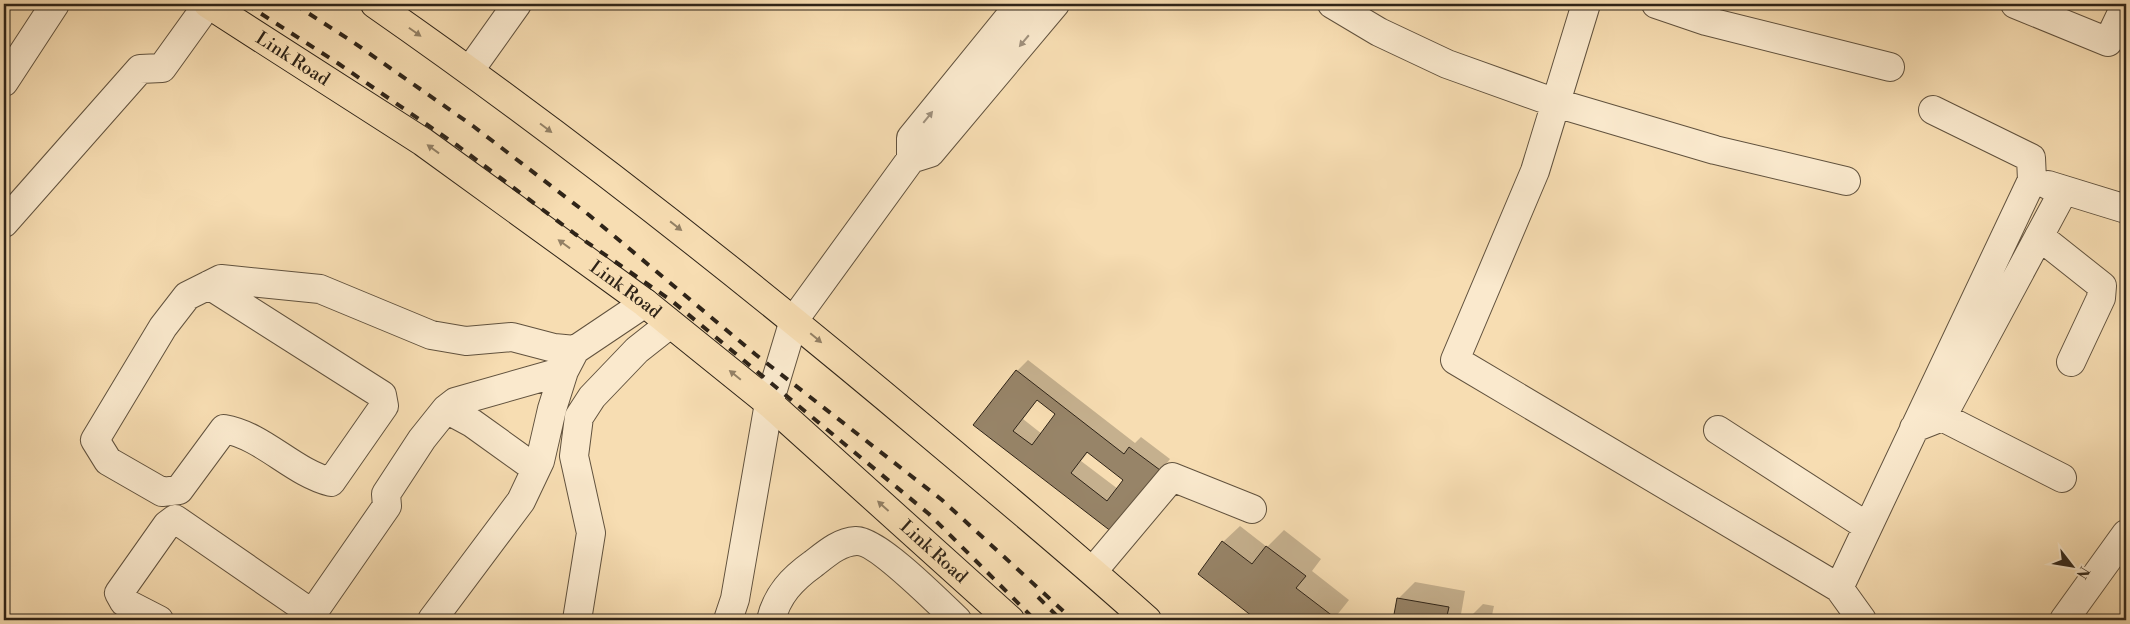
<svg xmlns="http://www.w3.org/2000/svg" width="2130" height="624" font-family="'Libre Bodoni',serif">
<rect width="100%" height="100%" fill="#f7ddb2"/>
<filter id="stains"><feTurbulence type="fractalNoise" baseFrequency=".004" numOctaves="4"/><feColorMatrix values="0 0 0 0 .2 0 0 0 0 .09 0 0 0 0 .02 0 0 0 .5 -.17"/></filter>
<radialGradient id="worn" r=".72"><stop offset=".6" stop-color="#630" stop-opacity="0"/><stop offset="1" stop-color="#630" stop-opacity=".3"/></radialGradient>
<path fill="#0003" fill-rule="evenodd" d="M1028 360 1135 443 1141 437 1170 459 1123 520 975 425 1017 371ZM1038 399 1057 414 1042 434 1023 419ZM1089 451 1125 479 1118 489 1081 461Z
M1240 526 1267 547 1284 530 1321 559 1312 571 1349 600 1333 620H1260L1199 574 1223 542Z
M1415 582 1465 591 1460 620H1371L1376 616 1395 619 1398 599Z
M1483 604 1494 606 1491 620H1467Z"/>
<path fill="#978468" stroke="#2f2418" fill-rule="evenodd" d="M1016 370 1124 454 1129 447 1160 470 1112 532 973 425ZM1037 400 1055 414 1032 445 1013 431ZM1087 452 1123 480 1107 501 1071 473Z
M1222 541 1252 564 1266 546 1306 576 1296 588 1334 617 1331 620H1257L1198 574Z
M1397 598 1449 607 1446 620H1393Z"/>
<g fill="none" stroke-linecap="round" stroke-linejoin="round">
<g stroke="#61523e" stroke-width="30">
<path id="minor" d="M1332 4 1379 32 1447 64 1556 103 1715 150 1846 181
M1586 4 1535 171 1455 360 1839 588 2032 180 2031 158 1933 110
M1656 4 1706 21 1890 67
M2015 4 2108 42 2126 4
M470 70 517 4
M4 82 55 4
M911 159V138L1020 4
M2048 185 2126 209
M4 223 140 69 162 68 208 4
M2039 236 2102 286 2101 298 2071 362
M209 285 382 395 384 406 331 482C292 472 264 436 224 429L179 490 162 492 108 461 95 440 163 327 187 296 221 279 320 289 431 335 466 341 512 337 554 348 575 350 645 303
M446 409 455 402 564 371
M1942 417 2062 478
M1914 428 1942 417 2064 190
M1718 430 1868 527
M1093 571 1172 477 1252 509
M1839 588 1862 620
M159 620 124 602 119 593 167 525 175 519 307 610 317 607 387 506 386 494 422 439 446 409 472 423 536 469
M432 620 521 501 540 461 552 409 564 371 575 350
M577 620 591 533 574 456 579 417 592 397 637 350 670 324
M728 620 735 599 769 403 794 320 911 159 930 153 1055 4
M771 620C777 595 792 579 813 564 826 554 839 542 856 541 877 540 940 604 957 620
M2064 620 2126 534"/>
</g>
<g stroke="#2f2418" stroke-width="30">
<g id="major">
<path id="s1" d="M208 4 423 142 645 303 769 403 1010 620"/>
<path d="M375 4C566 137 747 280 925 430 1000 493 1075 555 1147 620"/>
</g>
</g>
<use href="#minor" stroke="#fae9cd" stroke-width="28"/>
<use href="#major" stroke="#f7ddb2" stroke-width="28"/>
<path stroke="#2f2418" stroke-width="4" stroke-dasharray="9 9" stroke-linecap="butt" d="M246 4 339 64 458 146 575 234 672 301 929 514 1035 620
M294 4 353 42 473 126 589 215 755 354 942 500 1073 620
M1038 597 1061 620"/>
</g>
<defs><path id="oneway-solid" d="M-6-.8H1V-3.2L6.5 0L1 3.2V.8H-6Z" transform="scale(1.25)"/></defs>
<g fill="#938065">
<use href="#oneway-solid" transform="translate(415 32) rotate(35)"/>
<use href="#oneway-solid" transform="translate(546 128) rotate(37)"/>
<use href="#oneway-solid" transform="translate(433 149) rotate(-144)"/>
<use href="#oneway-solid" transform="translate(676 226) rotate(38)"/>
<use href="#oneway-solid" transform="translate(564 244) rotate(-144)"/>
<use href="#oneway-solid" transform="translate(816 338) rotate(40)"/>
<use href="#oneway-solid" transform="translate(735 375) rotate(-141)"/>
<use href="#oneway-solid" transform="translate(883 506) rotate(-138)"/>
</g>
<g fill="#9f907c">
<use href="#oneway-solid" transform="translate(1024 41) rotate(130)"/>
<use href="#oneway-solid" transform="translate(928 117) rotate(-51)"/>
</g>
<g text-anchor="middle" stroke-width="5" stroke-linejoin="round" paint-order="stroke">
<g font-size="18" fill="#2f2418" stroke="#fae9cd">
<text dy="6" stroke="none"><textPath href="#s1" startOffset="101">Link Road</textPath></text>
<text dy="6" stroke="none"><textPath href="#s1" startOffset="506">Link Road</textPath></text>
<text dy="6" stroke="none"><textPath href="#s1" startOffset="911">Link Road</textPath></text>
</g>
</g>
<rect width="2130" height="624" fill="none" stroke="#f7ddb2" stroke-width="20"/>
<rect x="5" y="5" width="2120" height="614" fill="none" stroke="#2f2418" stroke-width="2.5"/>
<rect x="10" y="10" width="2110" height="604" fill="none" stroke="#2f2418"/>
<g transform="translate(2072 566) rotate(121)" stroke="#fae9cd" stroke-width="4" paint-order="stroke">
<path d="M0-4L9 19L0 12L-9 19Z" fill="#2f2418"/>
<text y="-8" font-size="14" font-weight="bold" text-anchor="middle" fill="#2f2418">N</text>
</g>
<rect width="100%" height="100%" filter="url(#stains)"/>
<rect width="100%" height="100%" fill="url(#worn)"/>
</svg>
